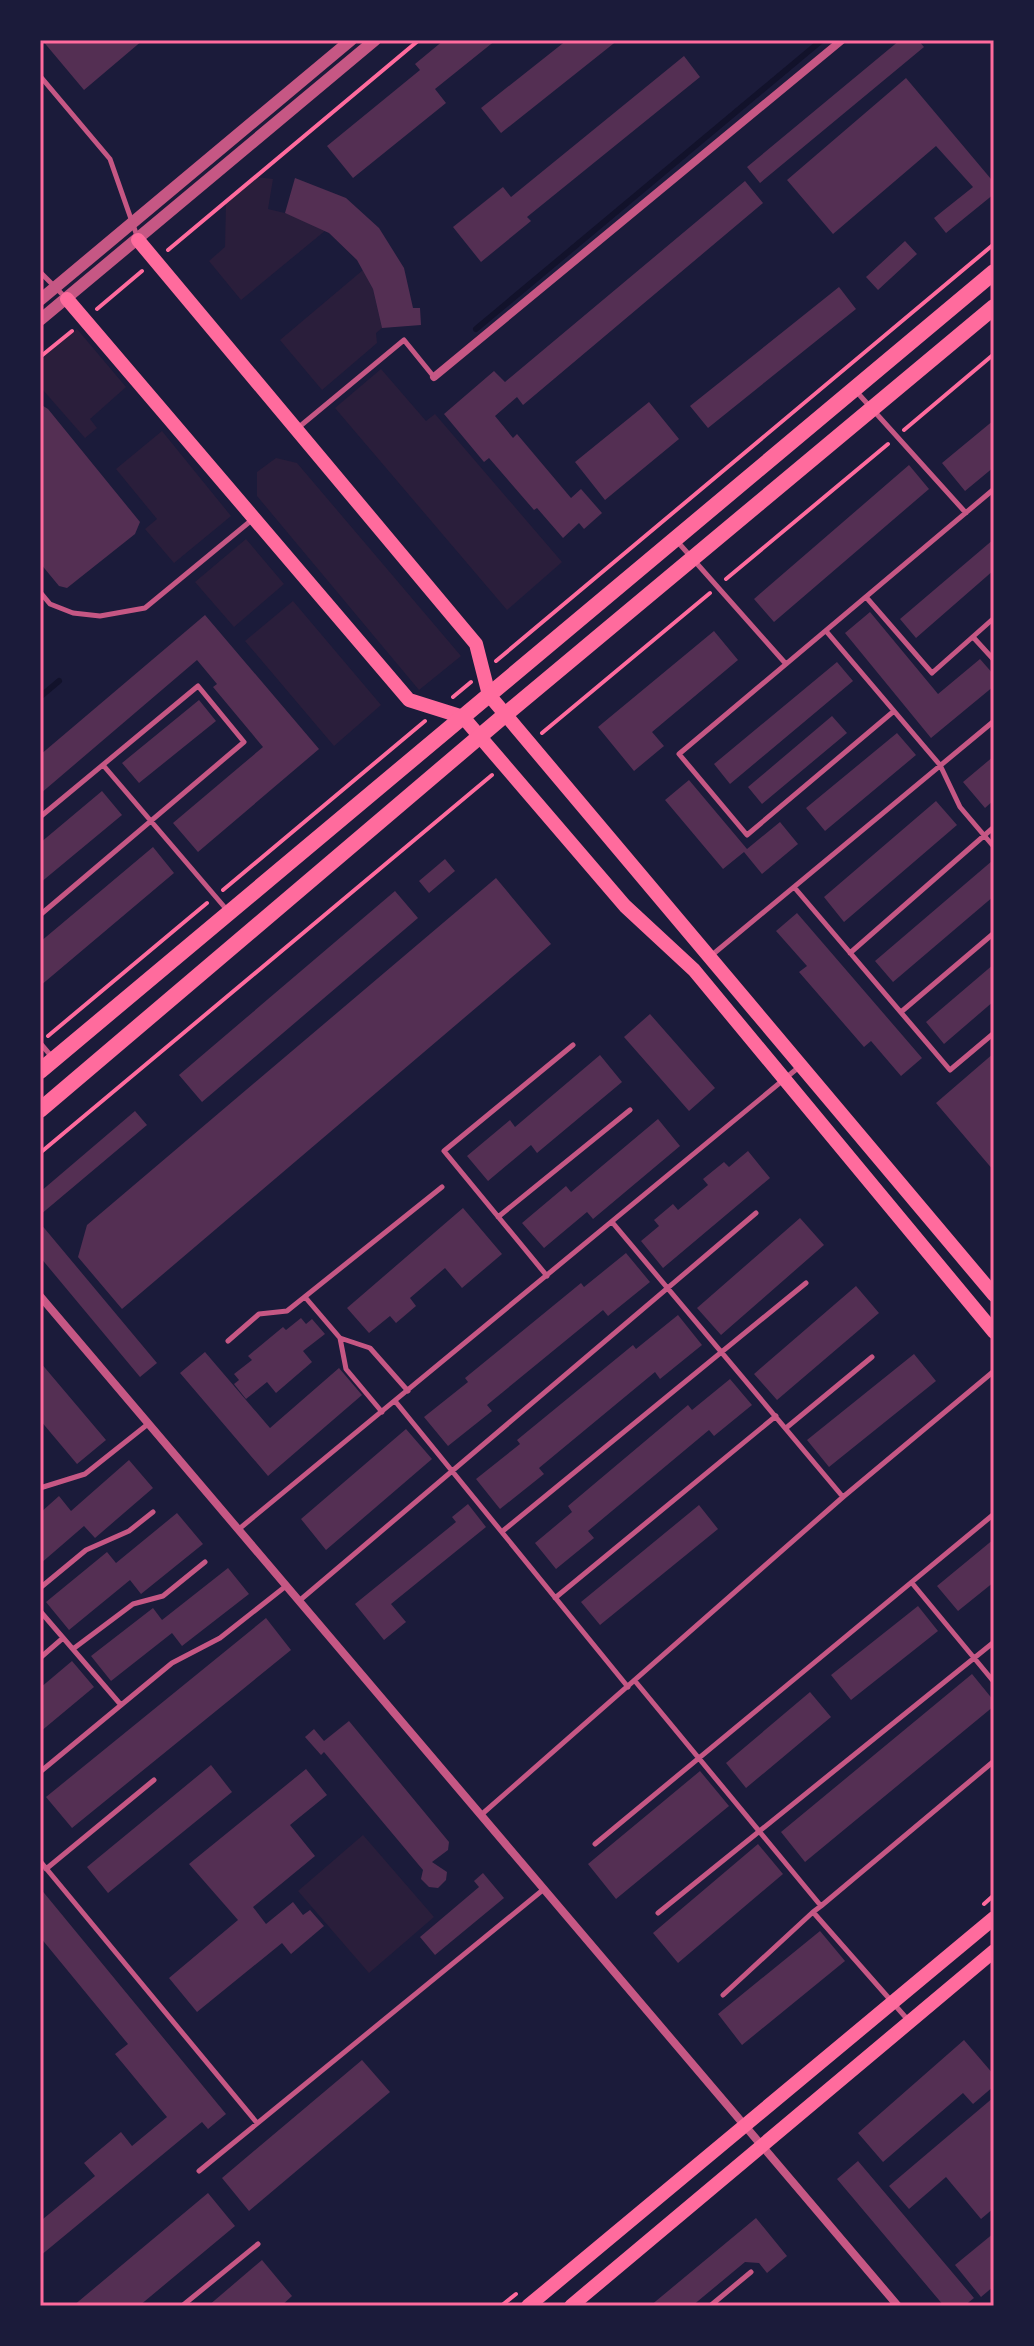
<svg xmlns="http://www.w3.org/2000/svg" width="1034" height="2346" font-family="Overpass,sans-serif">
<rect width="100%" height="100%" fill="#1b1b3a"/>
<path fill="#2a1e3b" d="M256 177 273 179 268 209 297 216 326 230 241 300 209 261 225 247 226 203Z
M363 270 373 289 382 328 376 333 377 343 322 390 280 340Z
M77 329 126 387 90 419 97 428 85 438 43 390 40 391V360Z
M381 369 426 421 435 414 562 562 507 610 335 408Z
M162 431 231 516 174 563 145 529 157 519 116 469Z
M276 458 297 463 461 656 419 690 257 496V472Z
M246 539 284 584 234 627 195 582Z
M293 601 381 705 334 746 245 641Z
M363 1835 434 1917 369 1973 298 1891Z"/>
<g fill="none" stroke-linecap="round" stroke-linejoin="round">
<path stroke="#12122b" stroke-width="6" d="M476 329 822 40
M40 697 59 681"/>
</g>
<path fill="#542f53" d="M42 40H143L84 90Z
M444 40H496L435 89 446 103 353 178 327 146 420 70 415 64Z
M567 40H618L501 133 481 108Z
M900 40H918L924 47 760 183 747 167Z
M684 56 700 77 527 217 531 221 481 262 453 227 503 187 511 197Z
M906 78 991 179 994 176V194L946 233 934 218 973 187 936 146 833 234 787 180Z
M295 178 346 198 379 228 404 268 413 308H420L421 325 382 328 373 289 357 260 329 233 285 213Z
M745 181 763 203 523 405 517 397 495 416 513 438 517 434 571 498 581 489 602 513 584 529 579 523 563 538 537 508 534 510 489 458 484 462 444 414 494 371 505 382Z
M905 241 917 254 878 290 866 277Z
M839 287 856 309 708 428 690 406Z
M649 402 679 439 605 500 575 462Z
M40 404 48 409 140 522 135 534 67 588 59 586 40 563Z
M994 420V467L965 491 942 463Z
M909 465 929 489 774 622 754 599Z
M994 539V570L916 638 900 619Z
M870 612 938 694 980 659 994 675V686L931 738 845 633Z
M205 615 319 749 198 852 173 823 263 747 213 687 217 684 197 660 40 794V755Z
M714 631 738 660 652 732 664 746 634 771 598 727Z
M837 662 853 681 730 784 714 764Z
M199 700 216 721 139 783 122 763Z
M832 716 847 733 762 804 748 787Z
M897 733 916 755 825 831 806 808Z
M994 756V800L985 808 963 782Z
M689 780 747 849 780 822 798 844 762 874 744 852 723 869 665 800Z
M102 791 122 815 40 883V843Z
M936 801 957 825 844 922 824 897Z
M153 847 174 873 40 986V942Z
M445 859 455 871 429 893 419 881Z
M992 861 994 896 893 982 875 961Z
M496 878 551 944 122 1309 78 1257 87 1225Z
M395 891 418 918 202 1102 179 1075Z
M797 913 922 1058 901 1076 871 1041 864 1047 799 972 807 966 776 931Z
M994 964V1001L944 1044 926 1022Z
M650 1014 715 1088 689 1111 624 1037Z
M994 1053V1171L936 1103Z
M600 1055 622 1082 537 1153 531 1145 488 1181 467 1156 510 1120 515 1127Z
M135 1111 147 1125 40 1215V1192Z
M658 1119 680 1146 593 1219 587 1212 544 1248 522 1223 566 1186 571 1192Z
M748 1151 770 1178 663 1268 641 1241 659 1226 654 1220 673 1204 678 1210 708 1185 703 1179 724 1162 729 1167Z
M463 1208 502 1254 462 1288 445 1268 410 1298 416 1306 396 1323 390 1316 369 1333 347 1308Z
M800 1218 824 1245 721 1335 697 1308Z
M40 1223 157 1363 140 1377 40 1257Z
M626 1253 650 1282 608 1316 603 1310 487 1405 492 1411 448 1446 424 1417 468 1382 465 1378 581 1283 584 1287Z
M856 1286 879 1313 777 1400 754 1374Z
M678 1315 702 1345 660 1379 655 1372 539 1468 544 1474 500 1509 476 1479 520 1444 517 1440 633 1345 636 1349Z
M301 1318 306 1324 312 1319 325 1334 303 1351 312 1362 276 1393 267 1382 246 1399 234 1384 239 1380 234 1374 252 1360 248 1356 283 1327 286 1330Z
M205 1352 270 1428 339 1368 362 1395 268 1476 180 1373Z
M914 1354 936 1381 829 1467 807 1440Z
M40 1362 106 1440 77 1464 40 1420Z
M730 1379 752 1405 714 1436 709 1430 588 1531 594 1538 556 1569 535 1543 572 1512 568 1506 688 1405 692 1410Z
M406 1429 432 1459 326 1550 301 1519Z
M129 1460 153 1488 95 1538 84 1526 40 1564V1513L59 1496 71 1511Z
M468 1504 486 1527 391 1604 406 1622 384 1640 355 1604 456 1522 452 1517Z
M699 1505 718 1529 600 1625 581 1602Z
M177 1513 203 1544 141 1594 130 1580 69 1630 46 1602 107 1552 116 1563Z
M994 1539V1582L958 1611 937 1586Z
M228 1568 249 1594 182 1646 172 1633 111 1681 91 1656 153 1608 162 1620Z
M918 1606 938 1631 851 1700 831 1675Z
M266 1618 291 1650 72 1828 46 1797Z
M72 1661 94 1687 40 1732V1688Z
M972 1674 994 1701V1706L805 1862 781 1832Z
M810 1692 831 1717 746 1788 726 1763Z
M349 1721 449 1842 448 1850 432 1862 447 1872 446 1880 438 1888 429 1887 421 1879 423 1870 324 1752 321 1755 305 1737 314 1729 324 1741Z
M211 1765 232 1792 108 1893 87 1867Z
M306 1769 327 1795 290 1825 315 1856 253 1907 266 1924 293 1902 303 1915 310 1910 324 1926 291 1954 282 1943 197 2012 169 1978 238 1920 189 1864Z
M700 1771 729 1806 616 1899 588 1864Z
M758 1844 783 1874 678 1963 653 1933Z
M483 1873 504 1898 435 1955 420 1937 479 1887 474 1881Z
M40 1888 226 2114 208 2129 202 2122 40 2256V2215L43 2219 95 2176 84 2163 121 2132 132 2146 167 2117 115 2054 128 2044 40 1937Z
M820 1931 845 1961 742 2045 718 2014Z
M964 2040 994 2075V2086L973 2104 963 2093 883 2162 858 2133Z
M362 2060 390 2092 249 2211 222 2178Z
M994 2097V2208L981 2219 946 2177 909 2209 889 2186Z
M858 2161 974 2298 964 2306H944L837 2179Z
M208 2193 235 2226 139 2306H73Z
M756 2218 787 2256 767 2273 759 2263 745 2262 692 2306H650Z
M994 2233V2286L981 2297 955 2265Z
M262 2260 292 2296 281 2306H208Z"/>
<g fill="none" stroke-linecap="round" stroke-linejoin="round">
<path stroke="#ff6b9d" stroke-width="4" d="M168 250 419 40
M97 309 142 271
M40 357 72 331
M904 430 994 354
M726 579 888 444
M496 661 994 244
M453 697 471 682
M542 733 710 593
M223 890 425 721
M48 1036 207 903
M40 1153 492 775
M984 1904 994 1895
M501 2306 516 2294"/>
<path stroke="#c65784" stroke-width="5" d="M40 76 110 159 137 236
M40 272 65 297
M855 390 966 513
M299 427 404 340 434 377
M676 540 786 664
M40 592 50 604 73 613 100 616 145 608 253 519
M866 597 932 673 994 618
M826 631 940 765 960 807 994 847
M973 637 994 660
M894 711 747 835 679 754 994 489
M103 765 227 910
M40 817 198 686 244 742 40 915
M794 887 950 1070 994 1033
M850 953 994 827
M712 955 994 721
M901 1012 994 933
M40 1043 52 1057
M498 1217 630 1110
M612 1222 843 1497
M547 1276 444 1151 573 1045
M305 1297 340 1338
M228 1341 259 1314 287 1311 442 1187
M395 1401 628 1687
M382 1412 346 1369 340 1338 370 1348 408 1391
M786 1428 872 1357
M40 1488 85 1474 148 1424
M239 1529 799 1067
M504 1530 806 1283
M912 1583 994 1682
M40 1588 86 1550 129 1531 153 1512
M555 1598 776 1416
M299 1601 756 1213
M40 1611 121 1705
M73 1649 133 1604 163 1596 205 1562
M40 1658 63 1638
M635 1681 821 1906 813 1912 908 2020
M40 1772 172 1663 220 1638 286 1586
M481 1815 843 1497 994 1371
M595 1844 994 1514
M40 1861 257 2123
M46 1869 154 1780
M821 1906 994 1761
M658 1913 994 1642
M723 1995 813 1912
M199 2171 544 1889
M182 2306 258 2244
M710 2306 751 2272"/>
<path stroke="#c65784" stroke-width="8" d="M434 377 842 40
M40 1296 898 2306"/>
<path stroke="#c65784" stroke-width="12" d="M40 300 351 40
M40 320 375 40"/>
<path stroke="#ff6b9d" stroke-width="14" d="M138 240 476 644 489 695 994 1295
M67 299 409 700 463 717 625 906 694 970 994 1332
M528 2306 994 1918
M571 2306 994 1951"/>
<path stroke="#ff6b9d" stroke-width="16" d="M40 1071 994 272
M40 1110 506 714 994 307"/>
</g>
<rect width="1034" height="2346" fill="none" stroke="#1b1b3a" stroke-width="84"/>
<rect x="42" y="42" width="950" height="2262" fill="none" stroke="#ff6b9d" stroke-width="3"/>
</svg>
